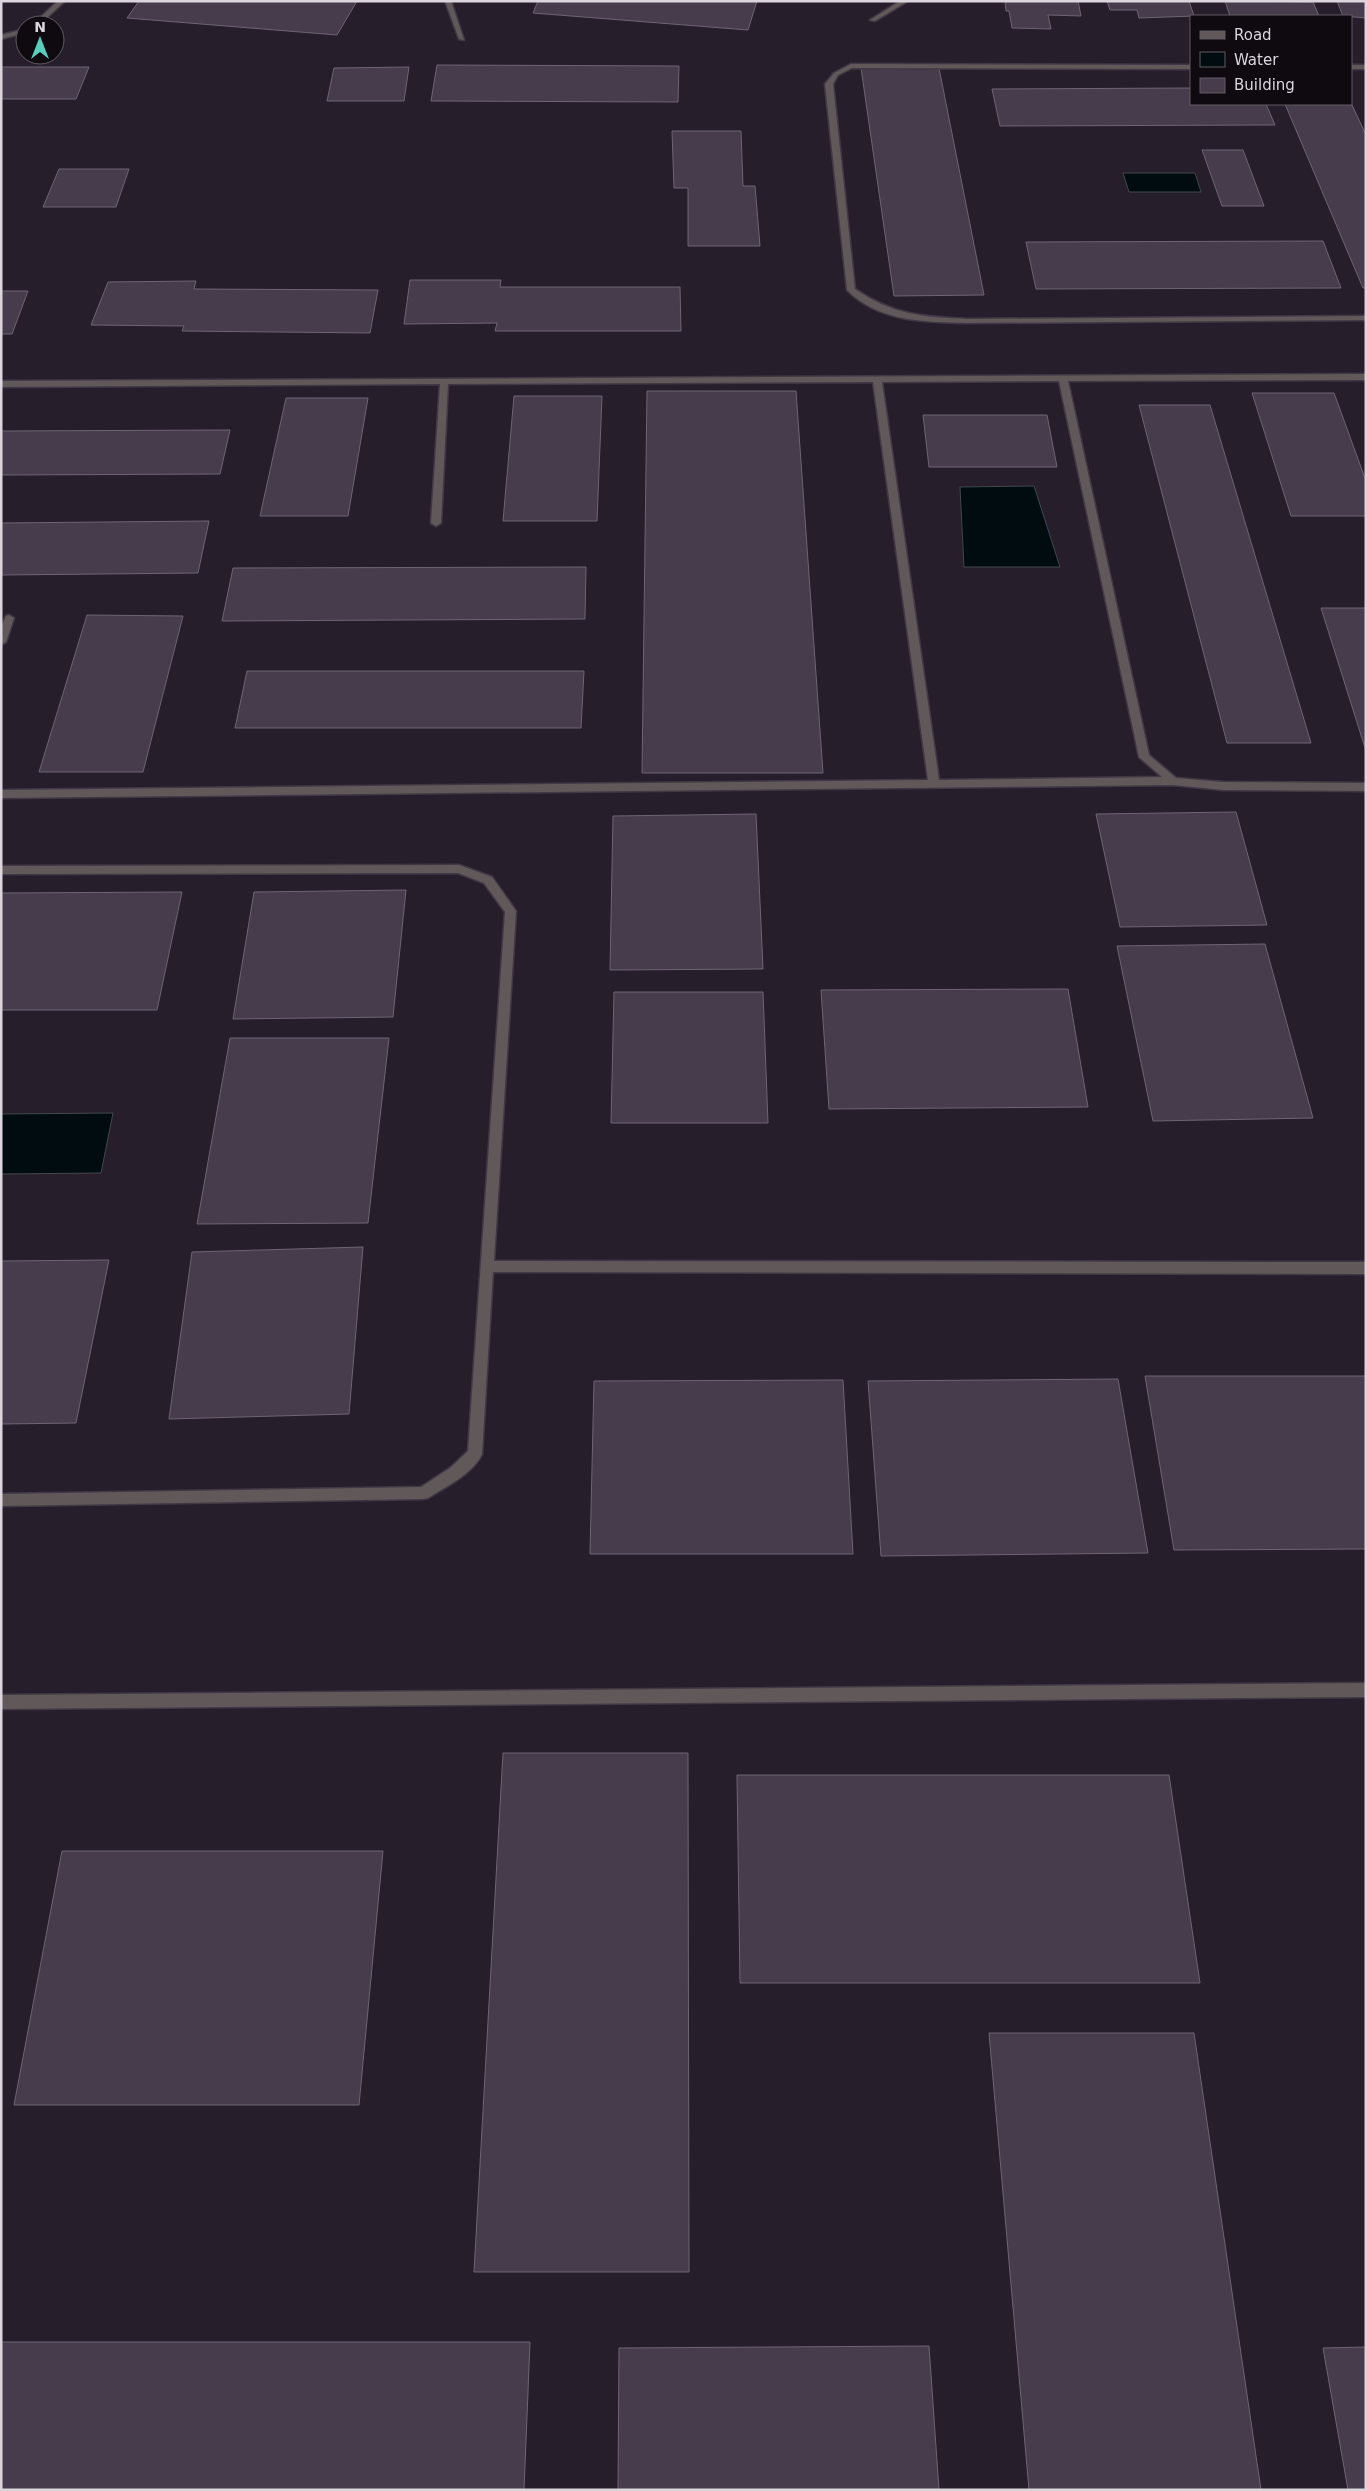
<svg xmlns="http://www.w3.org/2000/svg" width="1367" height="2491" font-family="'DejaVu Sans',sans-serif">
<rect width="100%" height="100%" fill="#271e2c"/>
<path fill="#000c0f" stroke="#42484d" d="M1123 173H1195L1201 192H1129Z
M1034 486 1060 567H964L960 487Z
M113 1113 101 1173 1 1174V1114Z"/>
<path fill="#463c4b" stroke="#6f6474" d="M139 1H357L337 35 127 18Z
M538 1H757L748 30 533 13Z
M1005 1H1078L1081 16 1048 15 1051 29 1012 28 1009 11H1006Z
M1107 1H1189L1194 16 1139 18 1137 10H1110Z
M1225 1 1313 2 1319 16H1230Z
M1337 1H1366V18L1343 16Z
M437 65 679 66 678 102 431 101Z
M1 67H89L76 99H1Z
M409 67 404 101H327L334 68Z
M861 68H939L984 295 894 296Z
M1191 88V104H1266L1275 125 1000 126 992 89Z
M1351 103 1366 135V288H1363L1285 104Z
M672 131H741L743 186H755L760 246H688V188H674Z
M1202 150H1243L1264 206H1222Z
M59 169H129L116 207H43Z
M1323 241 1341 288 1036 289 1026 242Z
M410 280H501L500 287H680L681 331H495L497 323 404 324Z
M196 281 194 289 378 290 370 333 182 331 184 326 91 325 108 282Z
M1 291H28L12 334H1Z
M647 391H796L823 773H642Z
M1252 393H1334L1366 481V516H1291Z
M514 396H602L597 521H503Z
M286 398H368L348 516H260Z
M1139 405H1210L1311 743H1227Z
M923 415H1047L1057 467H929Z
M230 430 220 474 1 475V431Z
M209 521 198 573 1 575V523Z
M586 567 585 619 222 621 233 568Z
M1321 608H1366V751Z
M87 615 183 616 143 772H39Z
M247 671H584L581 728H235Z
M1236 812 1267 925 1120 927 1096 814Z
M756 814 763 969 610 970 613 816Z
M406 890 393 1017 233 1019 254 892Z
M182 892 157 1010H1V893Z
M1265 944 1313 1118 1153 1121 1117 946Z
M1068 989 1088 1107 829 1109 821 990Z
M614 992H763L768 1123H611Z
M230 1038H389L368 1223 197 1224Z
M363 1247 349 1414 169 1419 192 1252Z
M109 1260 76 1423 1 1424V1261Z
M1145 1376H1366V1549L1174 1550Z
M1118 1379 1148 1553 881 1556 868 1381Z
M843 1380 853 1554H590L594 1381Z
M503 1753H688L689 2272H474Z
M737 1775H1169L1200 1983H740Z
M62 1851H383L359 2105H14Z
M989 2033H1194L1261 2490H1029Z
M1 2342H530L524 2490H1Z
M929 2346 939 2490H618L619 2348Z
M1366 2347V2490H1348L1323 2348Z"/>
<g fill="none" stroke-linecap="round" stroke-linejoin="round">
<g stroke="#403845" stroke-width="3">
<path id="lane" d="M58 1H65L39 25H32Z
M445 1H451L464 40 459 39Z
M25 29V33L1 39V35Z
M851 64 1191 65V69L852 68 838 75 833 84 855 289C893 315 923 317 968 319L1366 316V320L968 323C927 322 878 322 847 290L825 84 834 73Z
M1351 65H1366V69H1351Z
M1366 374V380L1068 381 1149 755 1176 778 1223 782 1366 783V791L1223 790 1173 785 1 798V790L928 780 873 382 448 384 441 523 436 526 431 523 440 384 1 387V381ZM1059 381 1139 757 1162 777 939 780 882 382Z
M9 615 14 618 6 642 1 645V627L6 616Z
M459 865 492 877 516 911 494 1261 1366 1262V1274L493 1272 482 1454C473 1474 445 1487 428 1498L423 1499 1 1506V1494L421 1487 450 1468 468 1451 505 912 484 883 458 873 1 874V866Z
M1366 1683V1697L1 1709V1695Z"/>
</g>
<g stroke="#403845" stroke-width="3">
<path id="street" d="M900 1H908L875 21 870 20Z"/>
</g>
<use href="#lane" fill="#61585a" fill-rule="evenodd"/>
<use href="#street" fill="#61585a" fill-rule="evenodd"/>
</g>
<rect width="1367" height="2491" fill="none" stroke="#dbd5de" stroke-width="5"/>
<rect x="1190" y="15" width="162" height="90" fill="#0e0a10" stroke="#605b62"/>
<rect x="1200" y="31" width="25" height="8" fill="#61585a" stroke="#605b62"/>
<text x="1234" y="40" font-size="15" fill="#dbd5de">Road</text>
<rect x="1200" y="52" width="25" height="15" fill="#000c0f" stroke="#605b62"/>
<text x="1234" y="65" font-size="15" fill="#dbd5de">Water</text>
<rect x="1200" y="78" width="25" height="15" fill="#463c4b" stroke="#605b62"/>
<text x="1234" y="90" font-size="15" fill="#dbd5de">Building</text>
<g transform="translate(40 40)"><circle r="24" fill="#0e0a10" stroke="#605b62"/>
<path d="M0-4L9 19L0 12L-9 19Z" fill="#59cebe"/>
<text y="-8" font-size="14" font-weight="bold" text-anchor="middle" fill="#dbd5de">N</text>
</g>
</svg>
